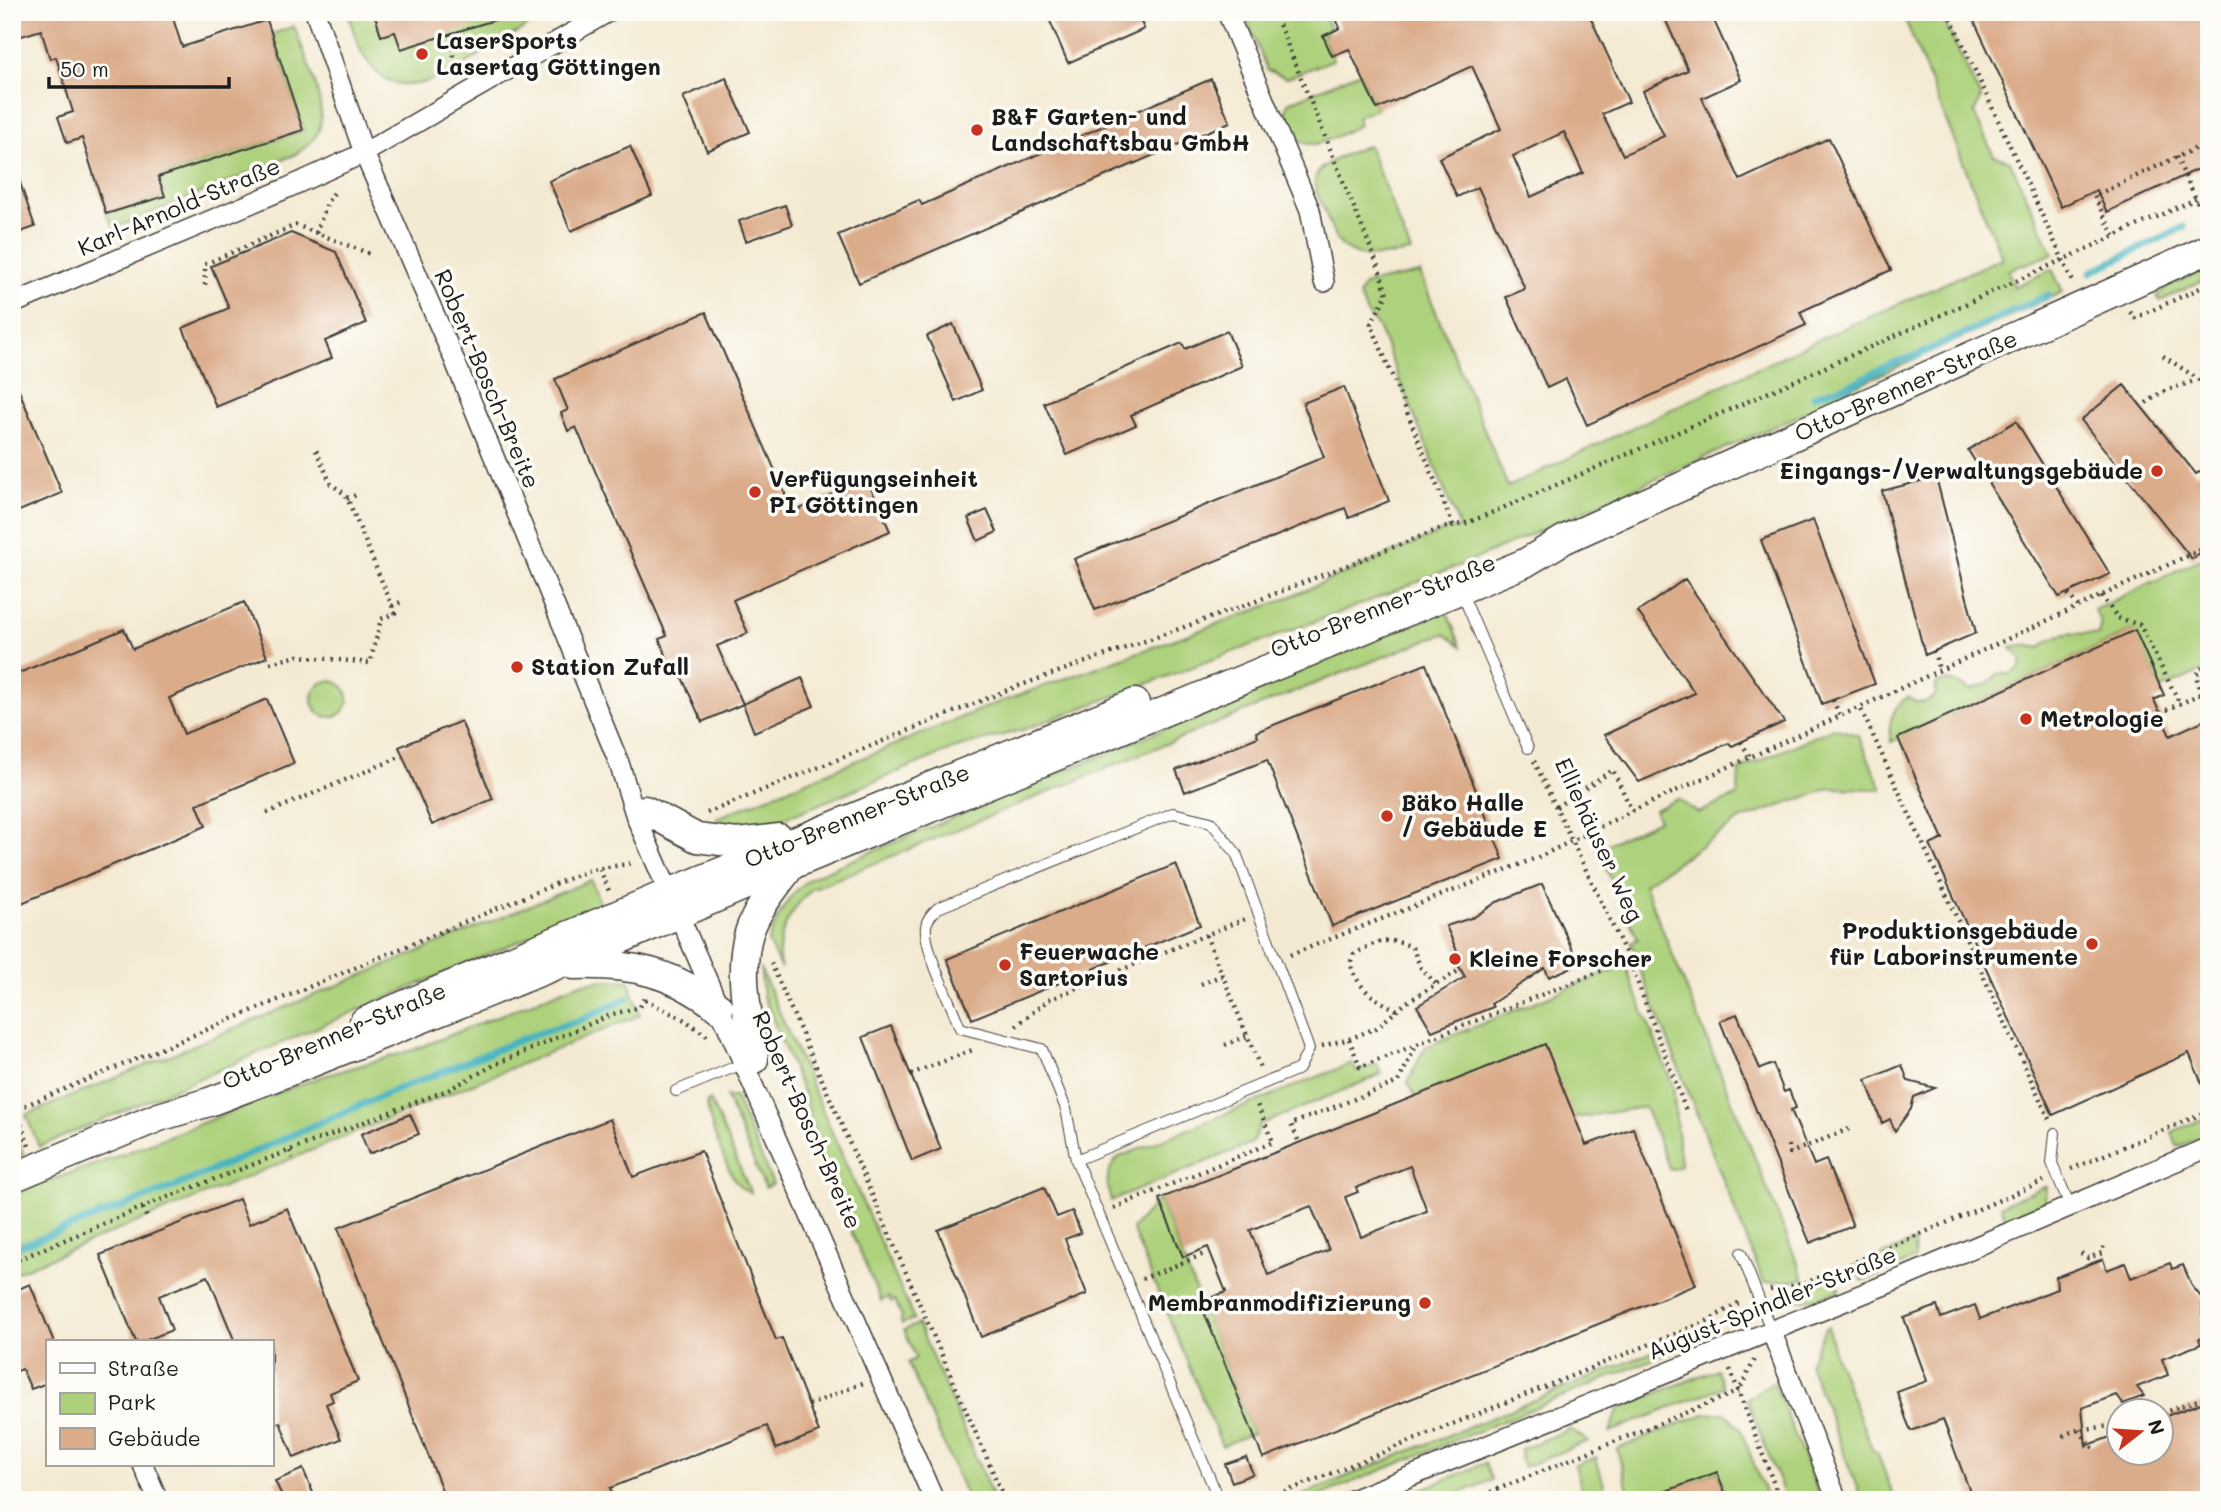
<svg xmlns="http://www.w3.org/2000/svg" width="2221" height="1512" font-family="Mali,sans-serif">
<rect width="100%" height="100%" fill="#fdfcf7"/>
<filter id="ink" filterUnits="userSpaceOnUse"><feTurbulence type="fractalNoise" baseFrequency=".0143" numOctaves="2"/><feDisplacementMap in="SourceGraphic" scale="14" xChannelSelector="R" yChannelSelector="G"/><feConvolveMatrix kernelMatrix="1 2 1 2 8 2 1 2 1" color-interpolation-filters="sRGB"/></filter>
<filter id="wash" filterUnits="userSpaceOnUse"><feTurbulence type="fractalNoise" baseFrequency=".00686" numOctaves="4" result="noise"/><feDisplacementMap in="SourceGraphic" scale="28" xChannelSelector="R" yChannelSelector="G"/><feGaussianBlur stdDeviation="1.57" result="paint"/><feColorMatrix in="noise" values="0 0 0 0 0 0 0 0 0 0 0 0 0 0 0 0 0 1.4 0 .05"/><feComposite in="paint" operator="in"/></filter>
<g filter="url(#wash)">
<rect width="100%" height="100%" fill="#f4ead3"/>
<path fill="#add17b" stroke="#64764c" stroke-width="2" d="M348 12H551C530 25 508 38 486 51 451 72 401 109 368 62 357 48 353 29 348 12Z
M1244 12H1332L1324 15 1330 28 1323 36 1333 60 1287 78 1267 70Z
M1902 12H1940L1981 98 1974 113 1994 156 2010 161 2053 254 2008 270 2014 287 2052 269 2063 292 1851 388 1802 414 1473 560 1349 609 1025 729 953 749 798 813 757 826 717 827V818L989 706 1278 602 1448 529 1460 528 1378 327 1366 312 1359 295 1363 286 1370 283 1420 273 1508 487 1813 342 2002 258Z
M294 26C303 52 330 107 318 132 312 143 304 149 294 155L115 228 106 214 164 196 158 177 303 130 272 34Z
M1360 72 1377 109 1357 117 1359 125C1339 134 1305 160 1292 130 1289 120 1284 113 1288 103Z
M1368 145 1411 252C1388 255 1351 265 1337 239 1331 230 1328 219 1324 209 1320 198 1311 186 1317 174 1322 162 1355 151 1368 145Z
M2209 268V278L2160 301 2157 296 2168 286Z
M2209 555V674L2206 669 2161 689 2134 630 1891 742C1887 725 1892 706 1908 697 1918 705 1925 704 1935 696L1936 684C1952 677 1958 684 1971 690L1987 684 1998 674H2010L2019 669 2022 661 2020 657 2011 648 2025 645 2040 648C2057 630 2075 633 2098 635L2101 622 2094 610Z
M1446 610 1461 646 1445 634 1434 637 1256 707 812 889C791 908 773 939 781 969L768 942C777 915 789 893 812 877Z
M312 699a18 18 0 1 1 36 0a18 18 0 1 1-36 0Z
M1833 728 1858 735 1882 789 1831 788 1740 820 1644 884 1804 1279 1764 1283 1636 960 1638 959 1631 943 1638 939 1597 849 1659 820 1654 810 1678 799 1698 813 1738 795 1739 770Z
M591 880 601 906 39 1147 26 1115Z
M1625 965 1673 1086 1680 1166 1670 1170 1645 1107 1575 1118 1415 1097 1408 1082 1425 1047Z
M760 968 914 1319 902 1324 900 1319 902 1317 895 1300 891 1302 889 1297 881 1301 827 1175 804 1095 763 996Z
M604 980 629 981 640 1015 12 1274V1194L105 1161 314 1079 413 1050 578 984Z
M1352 1063 1357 1072 1377 1064 1382 1074 1260 1125 1252 1143 1111 1201C1106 1184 1105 1170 1119 1157Z
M726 1097H735L773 1184 765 1188Z
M710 1100 751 1193C746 1191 741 1188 737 1183 727 1170 707 1119 707 1102Z
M2209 1116V1134L2177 1147 2172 1132Z
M12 1126 24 1155 12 1159Z
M2046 1186 2045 1203 2006 1219 2001 1205Z
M1159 1199 1253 1433 1222 1446 1132 1229Z
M1914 1242 1915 1259 1863 1281 1854 1267Z
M1837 1275 1839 1291C1817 1298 1800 1306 1778 1294L1807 1288Z
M918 1324 994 1500H968L908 1363 916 1358 904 1330Z
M1828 1327 1835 1356 1873 1451 1877 1452 1895 1500H1862L1809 1364 1825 1328Z
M1702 1332 1708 1337 1309 1500H1289Z
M1717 1369 1723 1387 1610 1432 1619 1408Z
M1772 1382 1775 1385 1821 1500H1786L1747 1399Z
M1726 1413 1740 1428 1768 1500H1728L1717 1472 1668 1491 1671 1500H1631L1617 1449 1704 1414Z
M1570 1429 1588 1441 1524 1467 1520 1458 1521 1449Z
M1596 1457 1608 1500H1585L1575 1465Z
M1485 1463 1492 1480 1443 1500H1396Z"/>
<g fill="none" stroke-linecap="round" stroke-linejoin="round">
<path stroke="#46b4c0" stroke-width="7" d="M2091 272 2184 227
M1813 396 1854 383 1891 364 1918 355 2048 295
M12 1249 176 1186 386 1094 525 1038 580 1020 628 998"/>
</g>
<g id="blocks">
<path fill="#dbac8a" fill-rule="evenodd" d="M12 12H171L182 47 267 20 303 130 158 177 165 196 106 214 82 138 67 143 58 117 73 112 56 57 50 59 41 30 12 39Z
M374 12H503L504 17 401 49 395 32 381 36Z
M1046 12H1137L1144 29 1068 63Z
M1333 12H1588L1629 102 1602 114 1623 155 1664 136 1643 91 1688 70 1662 12H1710L1741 80 1702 98 1740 180 1829 138 1891 270 1800 312 1806 325 1587 425 1566 379 1547 388 1506 297 1525 289 1478 187 1457 197 1439 158 1501 129 1472 66 1377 109 1349 49 1332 56 1323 36 1340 28ZM1564 132 1583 173 1531 197 1513 156Z
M1970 12H2209V164L2107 212 2096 190 2061 207Z
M726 78 750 132 707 151 683 97Z
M1211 79 1230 122 859 283 838 235 919 200 922 205Z
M630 146 652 196 571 231 549 181Z
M12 171H16L35 227 12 235Z
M785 205 792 225 746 241 739 221Z
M291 233 336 252 366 323 325 341 332 358 216 407 183 328 229 308 211 266Z
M706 312 793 512 867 479 890 531 733 600 748 633 717 646 743 704 702 722 676 664 671 666 659 639 667 636 576 427 568 431 561 413 568 410 555 379Z
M953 324 982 390 956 402 927 336Z
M1227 331 1242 366 1131 415 1136 425 1067 455 1044 403 1182 343 1185 349Z
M12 374 62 493 12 514Z
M2124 385 2196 474 2209 467V546L2192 559 2081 420Z
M1344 387 1389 501 1349 518 1345 508 1095 610 1074 559 1324 457 1303 403Z
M2016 421 2110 574 2059 597 1968 450Z
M1936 477 1976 633 1925 655 1882 491Z
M987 510 997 532 978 541 968 518Z
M1813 520 1875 684 1822 704 1761 540Z
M1685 579 1784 722 1732 746 1729 743 1639 782 1604 735 1695 693 1638 612Z
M244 602 267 657 169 698 184 734 267 699 294 763 197 804 206 826 12 907V676L124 629 133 649Z
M2135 630 2164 695 2154 700 2170 736 2209 718V1100L2189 1053 2053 1115 1930 845 1943 839 1898 738Z
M1426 664 1503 859 1332 926 1267 760 1185 792 1176 770 1258 737 1256 732Z
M802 678 814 706 754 732 743 704Z
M461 721 493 799 432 825 399 747Z
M1176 864 1200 925 972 1019 947 959Z
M1542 884 1579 964 1549 977 1545 968 1491 1004 1493 1007 1432 1031 1417 1006 1465 977 1457 963 1461 960 1446 926 1474 917 1497 902Z
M1737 1014 1760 1069 1773 1064 1784 1092 1789 1090 1796 1108 1791 1110 1814 1165 1826 1160 1853 1226 1810 1243 1720 1021Z
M891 1026 941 1149 912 1161 863 1037Z
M1545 1044 1586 1145 1633 1128 1696 1285 1263 1458 1200 1302 1226 1292 1208 1247 1183 1257 1159 1199ZM1410 1166 1427 1211 1361 1237 1345 1197 1358 1192 1356 1188ZM1311 1206 1329 1250 1268 1275 1250 1230Z
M1902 1065 1908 1081 1935 1088 1914 1097 1911 1109 1895 1131 1890 1119 1882 1123 1866 1080Z
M410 1114 419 1134 369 1154 361 1134Z
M610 1119 633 1177 701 1151 776 1340 782 1338 819 1432 776 1449 767 1426 610 1488 612 1494 597 1500H446L338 1228Z
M1044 1187 1057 1217 1072 1211 1077 1223 1081 1233 1065 1239 1087 1294 981 1337 938 1230Z
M239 1199 249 1224 287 1208 358 1381 330 1393 333 1401 326 1404 341 1439 294 1458 280 1422 271 1426V1342H235L208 1276 159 1296 172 1330 142 1342H136L100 1255Z
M2103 1259 2107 1270 2125 1263 2131 1278 2170 1263 2172 1269 2183 1265 2192 1286 2202 1298V1314L2209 1335 2199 1339 2201 1344 2162 1359 2168 1375 2137 1387 2144 1396 2123 1404 2116 1395 2082 1408 2086 1446 2110 1437 2119 1452H2161V1418L2209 1400V1500H1973L1943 1419 1911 1431 1906 1419 1897 1392 1927 1381 1904 1318 1937 1306 1941 1318 1975 1305 1980 1319 2057 1289 2056 1277Z
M30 1284 54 1342H47V1383L31 1389 22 1369 12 1373V1292Z
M1246 1457 1253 1474 1232 1482 1225 1464Z
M303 1469 316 1500H284L275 1481Z
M1717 1472 1728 1500H1648V1498Z"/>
</g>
</g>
<g filter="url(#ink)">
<use href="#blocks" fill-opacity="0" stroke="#3c3b37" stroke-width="2"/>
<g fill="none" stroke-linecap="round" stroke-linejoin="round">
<g stroke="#3c3b37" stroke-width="12">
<path id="service" d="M1461 591 1528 748
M676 1091 747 1062
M2055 1133 2052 1163 2070 1206
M1076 1160 1299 1069 1309 1049 1236 853 1211 822 1173 813 938 908C933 913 927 918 926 926 923 948 952 1005 960 1028L1042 1049 1066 1109 1076 1160 1219 1500
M1741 1253 1771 1330"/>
</g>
<g stroke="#3c3b37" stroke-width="22">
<path id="minor" d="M315 12 364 153 454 359 619 763 636 817 934 1500
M1227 12 1310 210 1324 282
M12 304 285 189 364 153 608 12
M1771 1330 1837 1500
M143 1465 158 1500
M1352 1500 1907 1276 2209 1147"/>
</g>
<g stroke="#3c3b37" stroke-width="31">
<path id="secondary" d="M645 810 697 838 737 843 779 838
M574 965C632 963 673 972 719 1008
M364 1022 669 893 1135 703
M754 1059C749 1019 737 972 749 933 757 908 775 888 790 867
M12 1178 159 1117 209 1102 293 1070 612 943 792 865 1525 563 1565 539 2209 249"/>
</g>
<path stroke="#3c3b37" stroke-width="4.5" stroke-dasharray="2 5" stroke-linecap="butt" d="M1274 12 1378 266 1387 294 1371 324 1453 525
M1948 12 2074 284
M450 34 457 76
M2176 157 2209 226
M316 233 328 201 336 190
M2114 236 2094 196 2209 142
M205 285V264L296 225 370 254
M2130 312 2135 318 2209 284
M2163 356 2209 386
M2146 403 2162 392 2197 380
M347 499 356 495
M2068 594 2078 606
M2101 596 2118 618 2140 625 2180 704
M392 606 401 602
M1934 651 1939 670
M270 663 298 656 370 663 381 619 395 613 346 495 331 484 316 450
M2201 694 2196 675 2209 659
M1833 700 1840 716
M2160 713 2209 690
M1741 742 1750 757
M1534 761 1629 960 1687 1113
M1556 807 1613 770 1632 811
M267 813 400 757
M707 813 1010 689 1246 605 1442 528 1467 523C1716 418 1962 306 2209 193
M600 869 609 891
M1206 935 1260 1067
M1290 955 1541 856 1632 811 1860 707
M771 963 1005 1500
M1201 984 1223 975
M645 1000 685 1020 707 1036
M1397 1010C1379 1001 1364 994 1355 975 1351 967 1349 962 1354 954 1378 941 1386 936 1412 947L1421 968 1436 984
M1016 1026 1048 1000 1245 919
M1349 1039 1376 1028 1407 1002 1458 971
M1225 1045 1247 1036
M1322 1046 1349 1039 1360 1067 1416 1045
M911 1074 975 1049
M12 1111 589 870 634 863
M16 1111 29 1146
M2049 1119 1860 707 2209 546
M1298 1140 1291 1124 1398 1082 1417 1044 1629 960
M1788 1145 1790 1153 1849 1129
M290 1151 293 1158
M2071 1169 2209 1111
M143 1208 147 1218
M1114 1208 1273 1142 1256 1102
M2081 1253 2088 1258 2102 1253 2104 1244
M12 1262 165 1198 448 1090 496 1064 613 1014 640 1007 645 996
M1142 1279 1204 1254
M1770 1290 1806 1283 2044 1181
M1730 1369 1780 1500
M809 1405 863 1383
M2134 1410 2142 1404 2150 1410
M2162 1413 2209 1396
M2079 1430 2096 1452
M2063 1436C2080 1425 2101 1431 2120 1422
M1265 1500 1707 1321 1742 1301
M1471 1500 1739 1391 1755 1359"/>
<use href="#service" stroke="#fff" stroke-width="10"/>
<use href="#minor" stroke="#fff" stroke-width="19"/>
<use href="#secondary" stroke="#fff" stroke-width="28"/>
</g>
</g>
<g fill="#c8321e" stroke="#fdfcf7" stroke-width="2.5">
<circle cx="422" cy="54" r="7"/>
<circle cx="977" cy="130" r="7"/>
<circle cx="2157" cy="471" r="7"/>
<circle cx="755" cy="492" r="7"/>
<circle cx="517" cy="667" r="7"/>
<circle cx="2026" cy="719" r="7"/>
<circle cx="1387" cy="816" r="7"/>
<circle cx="2092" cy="944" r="7"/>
<circle cx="1455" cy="959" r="7"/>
<circle cx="1005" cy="965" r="7"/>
<circle cx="1425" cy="1303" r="7"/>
</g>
<g text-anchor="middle" stroke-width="7" stroke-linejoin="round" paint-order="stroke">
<g font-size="23" font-weight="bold" fill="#1c1c1c" stroke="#fdfcf7" text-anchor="start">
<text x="436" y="49">LaserSports<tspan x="436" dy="26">Lasertag Göttingen</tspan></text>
<text x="991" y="125">B&amp;F Garten- und<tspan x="991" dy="26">Landschaftsbau GmbH</tspan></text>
<text x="2143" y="479" text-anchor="end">Eingangs-/Verwaltungsgebäude</text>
<text x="769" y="487">Verfügungseinheit<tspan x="769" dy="26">PI Göttingen</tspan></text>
<text x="531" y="675">Station Zufall</text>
<text x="2040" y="727">Metrologie</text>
<text x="1401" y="811">Bäko Halle<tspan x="1401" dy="26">/ Gebäude E</tspan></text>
<text x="2078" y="939" text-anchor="end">Produktionsgebäude<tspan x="2078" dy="26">für Laborinstrumente</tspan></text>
<text x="1019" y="960">Feuerwache<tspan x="1019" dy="26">Sartorius</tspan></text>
<text x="1469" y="967">Kleine Forscher</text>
<text x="1411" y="1311" text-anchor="end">Membranmodifizierung</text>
</g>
<g font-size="23" fill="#1c1c1c" stroke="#fdfcf7">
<text transform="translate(179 207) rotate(-23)" y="8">Karl-Arnold-Straße</text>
<text transform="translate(487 379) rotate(67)" y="8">Robert-Bosch-Breite</text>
<text transform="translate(1906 386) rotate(-24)" y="8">Otto-Brenner-Straße</text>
<text transform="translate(1383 606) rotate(-22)" y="8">Otto-Brenner-Straße</text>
<text transform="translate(857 816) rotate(-22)" y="8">Otto-Brenner-Straße</text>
<text transform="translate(1599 840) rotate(65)" y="8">Elliehäuser Weg</text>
<text transform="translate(334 1036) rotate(-23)" y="8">Otto-Brenner-Straße</text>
<text transform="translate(807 1120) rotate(66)" y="8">Robert-Bosch-Breite</text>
<text transform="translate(1772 1303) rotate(-22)" y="8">August-Spindler-Straße</text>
</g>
</g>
<rect width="2221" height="1512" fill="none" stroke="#fdfcf7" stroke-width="42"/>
<rect x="46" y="1340" width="228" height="126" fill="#fdfcf7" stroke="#a3a29f" stroke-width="2"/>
<rect x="60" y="1363" width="35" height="10" fill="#ffffff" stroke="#a3a29f" stroke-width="2"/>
<text x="108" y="1376" font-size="21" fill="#1c1c1c">Straße</text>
<rect x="60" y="1393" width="35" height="21" fill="#add17b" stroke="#a3a29f" stroke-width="2"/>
<text x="108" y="1410" font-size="21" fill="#1c1c1c">Park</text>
<rect x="60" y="1428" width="35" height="21" fill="#dbac8a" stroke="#a3a29f" stroke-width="2"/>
<text x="108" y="1446" font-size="21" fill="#1c1c1c">Gebäude</text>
<g transform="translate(2140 1432) rotate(73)"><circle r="33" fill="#fdfcf7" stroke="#a3a29f" stroke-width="2"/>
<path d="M0-5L12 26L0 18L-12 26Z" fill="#c8321e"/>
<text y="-10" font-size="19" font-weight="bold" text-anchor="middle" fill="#1c1c1c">N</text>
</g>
<path d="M49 77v10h180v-10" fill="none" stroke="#1c1c1c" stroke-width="3.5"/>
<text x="60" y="77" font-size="21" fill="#1c1c1c" stroke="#fdfcf7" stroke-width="5" paint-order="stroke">50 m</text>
</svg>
